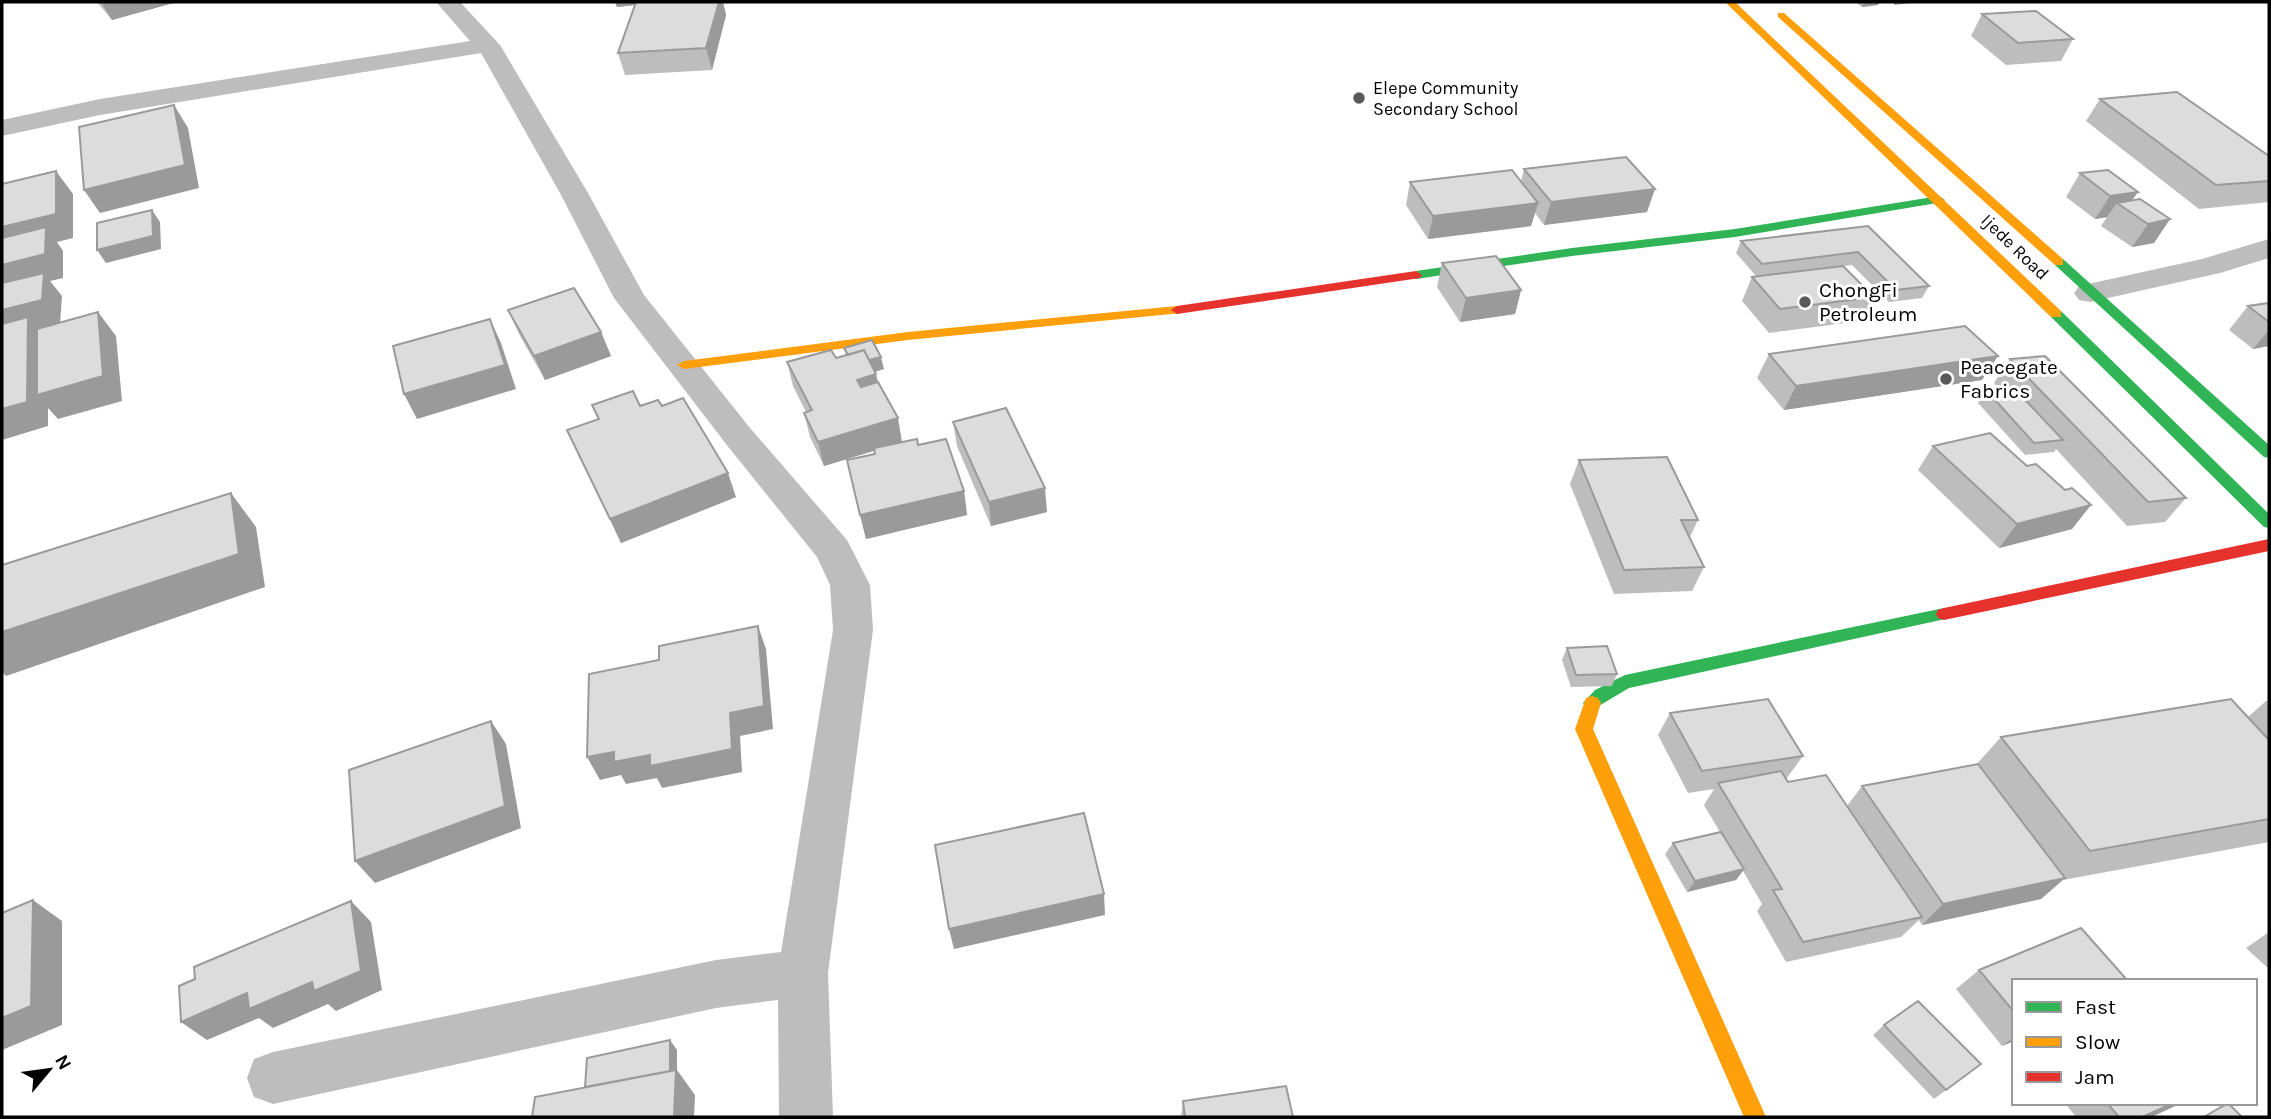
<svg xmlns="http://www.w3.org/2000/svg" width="2271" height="1119" font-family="Karla,sans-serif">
<rect width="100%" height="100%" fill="#fff"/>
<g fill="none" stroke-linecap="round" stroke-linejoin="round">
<path fill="#bdbdbd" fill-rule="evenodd" d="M436 2H460L500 45 588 193 644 295 750 428 847 540 870 585 873 630 828 973 833 1117H779L778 1000 716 1008 273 1104 254 1097 247 1078 254 1059 273 1052 716 960 781 952 833 630 830 585 817 557 726 444 614 298 560 193 481 53 100 115 2 136V120L100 99 470 41Z
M2269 239V258L2220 273 2090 302 2079 300 2074 293 2079 286 2202 259Z"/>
<path fill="#30b455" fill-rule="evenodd" d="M1939 196 1945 200 1943 202 1735 237 1572 256 1416 279 1410 275 1416 271 1572 248 1735 229Z
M2059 258 2063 259 2269 445V458L2264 457 2055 265V259Z
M2056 310 2061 311 2269 514V528L2264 527 2051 317V311Z
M1944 608 1950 610 1952 614 1950 618 1629 688 1592 710 1586 708 1583 703 1595 690 1625 675Z"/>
<path fill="#ff9f0a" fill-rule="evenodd" d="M1725 2H1735L2061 311V317H2051Z
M1778 13H1784L2063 259V265H2055L1778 17Z
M1177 306 1182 307V313L908 340 684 369 677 365 684 361 908 332Z
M1592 696 1598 698 1601 703 1593 729 1766 1117H1744L1575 729 1586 698Z"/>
<path fill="#e5322d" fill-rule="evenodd" d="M1416 271 1422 275 1420 278 1177 314 1171 310 1177 306Z
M2269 539V551L1944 620 1938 618 1936 614 1938 610 1944 608Z"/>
</g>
<path fill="#bdbdbd" d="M97 2H177L112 20Z
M615 2H723L726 15 712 70 625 75 618 53 635 5 617 7Z
M1855 2H1879L1878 5 1862 7Z
M1982 14 2073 39 2061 61 2006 65 1971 36Z
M2100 99 2269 156V202L2199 209 2086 121Z
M1524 169 1647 212 1544 225 1535 213 1531 226 1428 239 1406 205 1410 182 1521 181Z
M2080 173 2170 219 2154 243 2132 247 2101 226 2107 217 2095 219 2066 197Z
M1868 226 1929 286 1922 298 1889 302 1852 265 1843 266 1874 297 1861 321 1769 333 1742 301 1752 277 1756 276 1736 253 1741 241Z
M1442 263 1521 290 1515 314 1460 322 1437 287Z
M2269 303V346L2253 349 2229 330 2248 306Z
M508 310 601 332 611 356 545 380 519 334Z
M844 348 884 369 875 372 878 382 902 442 918 445 964 491 967 515 866 539 847 460 875 454 874 451 824 466 810 437 804 413 806 412 793 386 787 362 836 358 846 355Z
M1769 354 1982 380 1784 410 1757 378Z
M2010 359 2186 498 2165 522 2127 526 2056 449 2054 452 2025 455 1978 403 1986 390 1999 389 1994 383Z
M592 405 662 406 736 497 621 543 567 430 598 419Z
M953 422 1047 512 991 526 957 446Z
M1933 446 2072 529 1999 548 1918 470Z
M1579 460 1698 520 1690 537 1704 567 1692 591 1614 594 1570 484Z
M1567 648 1617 674 1612 686 1571 687 1562 660Z
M2266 701H2269V842L2063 880 2041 899 1922 925 1919 920 1901 937 1786 962 1757 911 1762 904 1743 871 1736 880 1687 892 1665 854 1673 843 1720 832 1704 805 1714 789 1688 793 1658 735 1670 713 1803 756 1786 779 1788 782 1847 806 1862 786 1976 765 2001 737 2248 717Z
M2269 932V969L2246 948Z
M1979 970 2014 981V1041L2002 1046 1956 989Z
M1884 1025 1981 1064 1934 1099 1873 1035Z
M1183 1101 1293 1117H1181Z
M2065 1103H2182L2151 1117H2076Z"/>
<path fill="#9a9a9a" d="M101 2H177L112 20Z
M615 2H664L617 7Z
M719 2H723L726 15 712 70 706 48Z
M1864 2H1879L1878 5 1862 7Z
M1895 2H1917L1894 5Z
M174 105 188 128 199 188 100 213 84 190Z
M56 171 73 194V238L57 242 63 251V278L50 281 62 296 60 324 98 312 116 336 122 401 58 419 48 408V426L2 440V227Z
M1655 189 1647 212 1544 225 1551 202Z
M2138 192 2126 209 2117 203 2107 217 2095 219 2110 196Z
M1538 203 1531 226 1428 239 1433 216Z
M152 210 160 222 161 249 106 263 97 250Z
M2170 219 2154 243 2132 247 2148 224Z
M1521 290 1515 314 1460 322 1466 298Z
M490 319 501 343 516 389 417 419 404 394Z
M2269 330V346L2253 349Z
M601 332 611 356 545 380 534 356Z
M1998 356 1982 380 1784 410 1796 386Z
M881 357 884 369 856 377 853 365Z
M876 374 881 398 862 404 857 380Z
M898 418 902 442 824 466 818 442Z
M728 473 736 497 621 543 610 519Z
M1045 488 1047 512 991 526 989 502Z
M964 491 967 515 866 539 860 515Z
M231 493 256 527 265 587 6 676 2 672V632Z
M2091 505 2072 529 1999 548 2017 524Z
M758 626 766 649 773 729 740 736 742 772 662 788 657 778 626 784 621 775 600 780 587 757 730 713Z
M491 721 506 744 521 828 375 883 355 861Z
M1744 869 1736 880 1687 892 1695 881Z
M2065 878 2041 899 1922 925 1943 904Z
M1104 894 1105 915 954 949 949 929Z
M33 900 62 921V1025L2 1050V1018Z
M351 901 371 922 382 990 336 1011 328 1004 273 1028 259 1018 207 1040 181 1022Z
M2014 1037V1041L2002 1046Z
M670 1040 677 1050V1070L695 1095 694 1117H674L670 1080Z
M2174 1103H2182L2151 1117H2142Z"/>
<path fill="#dcdcdc" stroke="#9a9a9a" stroke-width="2" d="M636 2H719L706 48 618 53Z
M2036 11 2073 39 2018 43 1982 14Z
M2177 92 2269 156V181L2216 185 2100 99Z
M174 105 185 165 84 190 79 127Z
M1626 157 1655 189 1551 202 1524 169Z
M1512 170 1538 203 1433 216 1410 182Z
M2108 170 2138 192 2110 196 2080 173Z
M56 171V214L2 227V184Z
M2140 199 2170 219 2148 224 2117 203Z
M152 210 153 236 97 250V223Z
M1868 226 1929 286 1896 290 1858 252 1762 264 1741 241Z
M46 227 45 254 2 265V238Z
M1496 256 1521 290 1466 298 1442 263Z
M1843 266 1874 297 1780 309 1752 277Z
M44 273 42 300 2 310V283Z
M574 288 601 332 534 356 508 310Z
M2269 303V322L2248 306Z
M98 312 103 376 37 395V329Z
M28 317 27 402 2 409V324Z
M490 319 505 365 404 394 393 346Z
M1965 326 1998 356 1796 386 1769 354Z
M872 340 881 357 869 360 864 350 848 355 844 348Z
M831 350 836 358 864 350 876 374 857 380 861 387 878 382 898 418 818 442 804 413 812 410 787 362Z
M2045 356 2186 498 2148 502 2010 359Z
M2014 388 2063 440 2034 443 1986 390Z
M633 391 640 406 658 400 662 406 683 398 728 473 610 519 567 430 599 419 592 405Z
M1006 408 1045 488 989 502 953 422Z
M1990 433 2027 466 2036 464 2065 490 2072 488 2091 505 2017 524 1933 446Z
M917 439 918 445 946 439 964 491 860 515 847 460 875 454 874 448Z
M1667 457 1698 520H1681L1704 567 1624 570 1579 460Z
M231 493 239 554 2 632V565Z
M758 626 764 706 730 713 732 749 650 766V755L614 762V752L587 757 589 674 659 660V646Z
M1607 646 1617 674 1576 675 1567 648Z
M1768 699 1803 756 1702 771 1670 713Z
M2231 699 2269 740V819L2090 851 2001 737Z
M491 721 505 806 355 861 349 770Z
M1978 764 2065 878 1943 904 1862 786Z
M1781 771 1788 782 1826 775 1922 917 1803 942 1773 890 1782 889 1718 783Z
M1084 813 1104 894 949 929 935 845Z
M1721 832 1744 869 1695 881 1673 843Z
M33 900 31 1006 2 1018V913Z
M351 901 361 971 314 991 312 982 249 1009 247 993 181 1022 179 986 195 979 194 967Z
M2081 928 2128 981H2014V1012L1979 970Z
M1918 1001 1981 1064 1946 1090 1884 1025Z
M670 1040V1071L585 1087 587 1058Z
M676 1070 674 1117H532L535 1097Z
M1286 1086 1293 1117H1185L1183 1101Z
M2107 1103H2174L2142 1117H2119Z
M2228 1103 2242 1117H2204Z"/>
<g fill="#595959" stroke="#fff" stroke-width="2.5">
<circle cx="1359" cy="98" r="7"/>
<circle cx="1805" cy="302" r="7"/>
<circle cx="1946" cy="379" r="7"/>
</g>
<g text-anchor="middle" stroke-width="6" stroke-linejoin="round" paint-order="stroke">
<g font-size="18" fill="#000" stroke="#fff" text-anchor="start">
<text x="1373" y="94">Elepe Community<tspan x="1373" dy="21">Secondary School</tspan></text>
</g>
<g font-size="18" fill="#000" stroke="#fff">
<text transform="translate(2015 247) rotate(44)" y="6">Ijede Road</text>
</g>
<g font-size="21" fill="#000" stroke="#fff" text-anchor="start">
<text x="1819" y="297">ChongFi<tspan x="1819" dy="24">Petroleum</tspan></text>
<text x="1960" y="374">Peacegate<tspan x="1960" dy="24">Fabrics</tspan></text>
</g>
</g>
<rect width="2271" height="1119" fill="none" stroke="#000000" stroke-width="7"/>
<rect x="2012" y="979" width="245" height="126" fill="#ffffff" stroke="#999999" stroke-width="2"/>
<rect x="2026" y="1002" width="35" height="10" fill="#30b455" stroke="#999999" stroke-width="2"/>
<text x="2075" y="1014" font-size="21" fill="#000000">Fast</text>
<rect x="2026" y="1037" width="35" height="10" fill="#ff9f0a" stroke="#999999" stroke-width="2"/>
<text x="2075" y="1049" font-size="21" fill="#000000">Slow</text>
<rect x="2026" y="1072" width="35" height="10" fill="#e5322d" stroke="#999999" stroke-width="2"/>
<text x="2075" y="1084" font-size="21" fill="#000000">Jam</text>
<g transform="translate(49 1070) rotate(61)" stroke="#ffffff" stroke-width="5" paint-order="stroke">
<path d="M0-5L12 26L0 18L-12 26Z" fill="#000000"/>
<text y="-10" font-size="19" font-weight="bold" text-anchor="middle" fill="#000000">N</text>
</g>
</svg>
